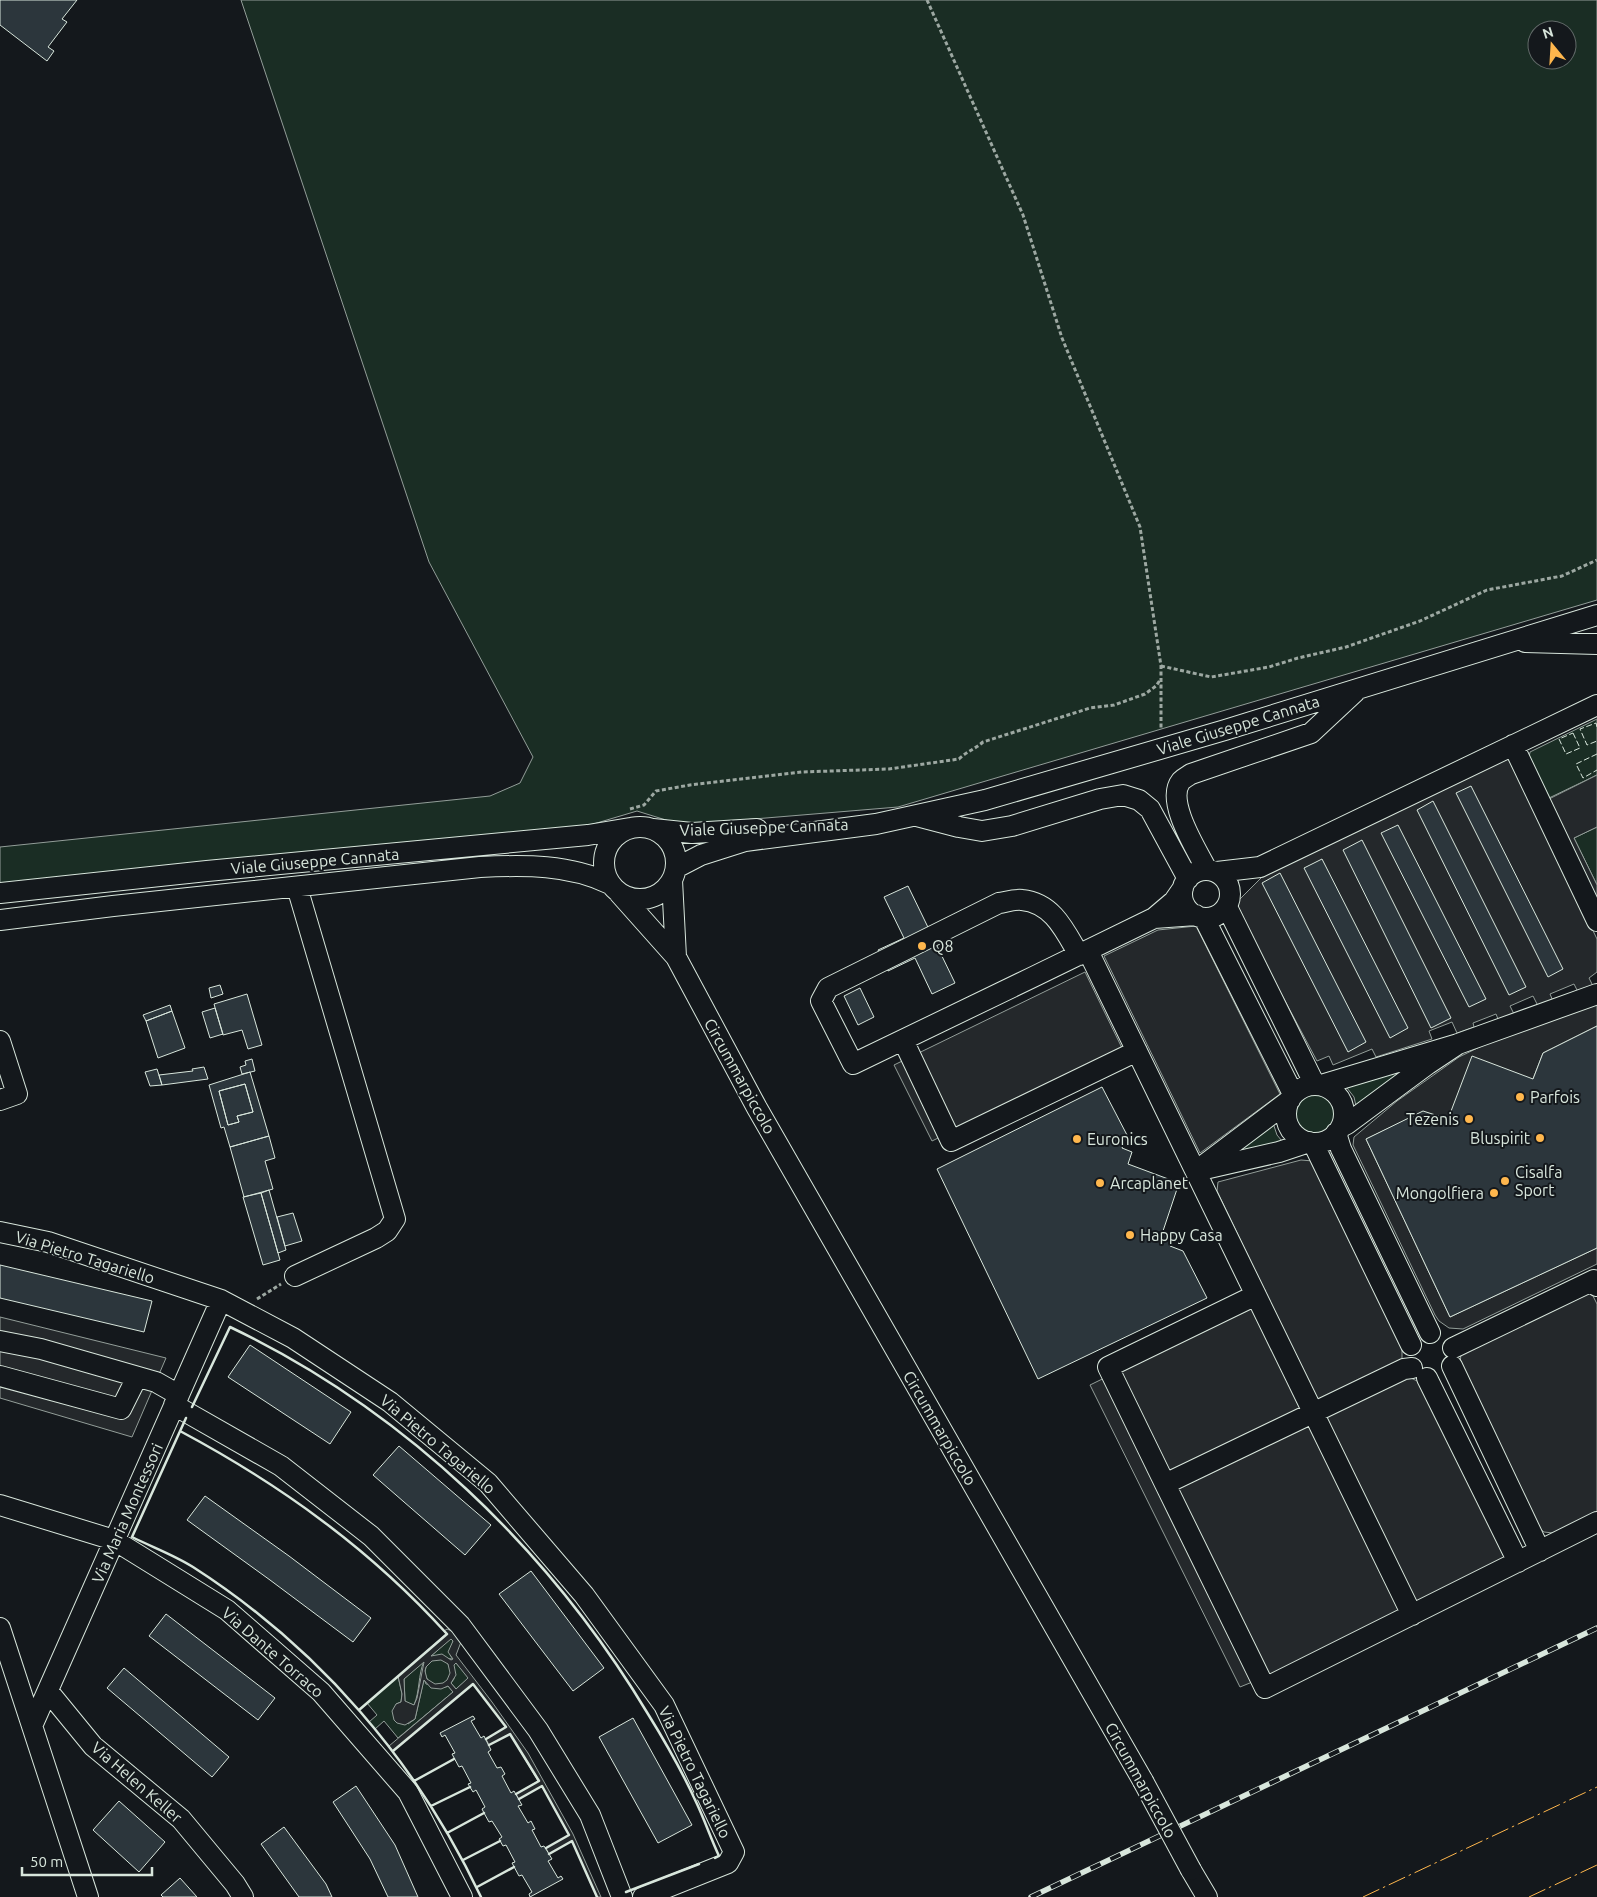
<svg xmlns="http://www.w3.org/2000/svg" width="1597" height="1897" font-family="Ubuntu,sans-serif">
<rect width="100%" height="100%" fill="#14181c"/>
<path fill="#1a2d24" stroke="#939e99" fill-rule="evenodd" d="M241 0H1597V600L898 807 682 825 637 811 580 828 0 886V847L490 796 520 783 533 757 429 562ZM1537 30H1567V60H1537Z
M1597 719V775L1549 798 1529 758 1530 752Z
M1597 827V885L1574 838Z
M1419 1062 1356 1106 1354 1097 1344 1084Z
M1295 1114a20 20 0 1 1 40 0a20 20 0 1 1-40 0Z
M1273 1123 1277 1135 1282 1141 1232 1153Z
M451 1638 453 1641 450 1655 453 1659 430 1657Z
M425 1672a13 13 0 1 1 26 0a13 13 0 1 1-26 0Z
M424 1661C418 1675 420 1691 414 1705L405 1702 404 1679Z
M456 1663 469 1678 456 1689 451 1683 454 1679 453 1664Z
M398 1676 402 1694 401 1702 396 1704 408 1724 415 1719 424 1679 426 1684 446 1687 448 1686 453 1692 398 1738 384 1721 375 1729 369 1722 377 1715 367 1703Z"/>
<path fill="#24282b" stroke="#939e99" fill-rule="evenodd" d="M1509 756 1597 939V972L1589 978 1593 986 1578 992 1574 984 1550 994 1553 1001 1538 1006 1533 996 1510 1006 1514 1014 1498 1019 1496 1014 1473 1023 1474 1027 1457 1033 1452 1022 1429 1031 1432 1039 1376 1057 1372 1049 1333 1065 1329 1056 1317 1061 1235 907 1237 902 1265 874Z
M1597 775V827L1574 838 1597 885V898L1549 799Z
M1196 926 1280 1094 1200 1153 1104 956 1158 930Z
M1085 972 1122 1048 932 1141 894 1065Z
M1597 1002V1026L1543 1053 1533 1079 1448 1119 1423 1112 1366 1139 1450 1317 1597 1248V1264L1463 1329 1449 1328 1439 1321 1435 1315 1353 1145 1354 1137 1397 1101 1459 1057 1492 1041Z
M1301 1160 1313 1161 1404 1344 1402 1349V1365L1411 1378 1421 1383 1508 1558 1299 1663 1240 1687 1090 1385 1268 1298 1217 1191 1218 1182Z
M1590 1290 1597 1304V1514L1574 1526 1553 1533 1544 1532 1534 1524 1460 1365 1461 1353Z
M0 1317 166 1358 132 1437 0 1398Z
M447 1629 452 1631 461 1642 456 1655 492 1702 528 1753 573 1834 601 1897H597L572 1841 549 1854 546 1848 569 1835 542 1786 519 1799 516 1794 538 1781 510 1734 489 1745 486 1739 506 1727 473 1684 393 1751 389 1746 453 1692 448 1686 441 1689 431 1688 424 1680 415 1719 405 1725 397 1723 394 1720 392 1711 396 1704 401 1702 402 1694 398 1676 446 1634 444 1631ZM451 1639 453 1641 448 1652 453 1659 451 1660 442 1654 431 1656ZM441 1660 448 1664 450 1673 447 1680 443 1683 435 1684 427 1679 425 1671 426 1667 432 1661ZM424 1662 417 1698 414 1705 405 1701 404 1679ZM456 1663 468 1678 456 1689 451 1683 456 1675 454 1665Z"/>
<path fill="#2c363c" stroke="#d8e6dc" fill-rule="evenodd" d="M0 0H77L62 19 67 22 48 47 54 51 47 61 0 25Z
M1471 786 1563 969 1548 977 1456 793Z
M1433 801 1526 987 1509 995 1417 810Z
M1398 825 1486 999 1469 1007 1381 833Z
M1362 840 1451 1018 1431 1028 1343 850Z
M1322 859 1408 1028 1390 1038 1304 868Z
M1280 873 1366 1042 1348 1052 1262 883Z
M908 886 955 983 932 994 915 958 888 971 878 950 904 938 884 897Z
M220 985 223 994 211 998 209 988Z
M860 988 874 1017 858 1025 844 996Z
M247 994 262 1045 248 1049 242 1030 223 1035 214 1004Z
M170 1005 172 1011 146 1021 143 1015Z
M215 1008 223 1034 210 1038 202 1012Z
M172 1011 185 1048 158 1058 146 1021Z
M1597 1026V1248L1450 1317 1366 1139 1423 1111 1448 1119 1472 1056 1533 1079 1543 1053Z
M252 1059 255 1071 242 1074 240 1067 246 1065 245 1061Z
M204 1067 208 1079 162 1085 159 1075 193 1071 192 1069Z
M157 1069 162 1085 150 1086 145 1072Z
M250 1072 269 1136 230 1147 224 1127 221 1128 209 1085ZM245 1084 253 1112 237 1116 239 1122 228 1125 219 1091Z
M245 1084 253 1112 237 1116 239 1122 228 1125 219 1091Z
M1102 1087 1127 1135 1122 1148 1132 1152 1128 1164 1179 1183 1163 1231 1173 1235 1170 1246 1183 1251 1207 1298 1038 1379 937 1169Z
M269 1136 275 1158 265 1161 273 1189 244 1197 230 1147Z
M269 1190 286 1250 278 1253 261 1193Z
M261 1193 280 1260 263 1265 243 1197Z
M293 1213 302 1241 285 1246 277 1217Z
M0 1265 152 1301 144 1332 0 1298Z
M250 1345 351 1412 330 1444 228 1377Z
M399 1446 491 1525 465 1555 373 1475Z
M205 1496 289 1556 371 1618 353 1642 270 1580 187 1520Z
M531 1571 604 1668 573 1691 499 1594Z
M166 1614 275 1698 258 1720 149 1636Z
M124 1668 229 1757 212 1777 107 1688Z
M473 1716 475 1719 471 1721 481 1738 484 1736 491 1750 488 1752 497 1768 501 1767 505 1774 502 1776 511 1793 514 1791 522 1805 518 1806 528 1823 531 1821 535 1829 532 1830 541 1847 544 1846 549 1854 552 1859 548 1861 558 1878 561 1876 563 1879 530 1897 529 1894 532 1892 522 1875 519 1876 512 1863 515 1862 506 1845 503 1846 499 1839 502 1837 492 1821 489 1822 484 1813 482 1809 485 1807 476 1790 473 1792 468 1784 471 1783 462 1766 459 1767 452 1754 455 1753 445 1735 442 1737 440 1733Z
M633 1718 692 1825 658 1843 599 1737Z
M356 1786 395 1845 418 1897H388L370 1859 333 1802Z
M119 1801 165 1842 139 1872 93 1830Z
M284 1827 326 1884 332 1897H299L261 1844Z
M180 1878 197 1897H163L161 1895Z"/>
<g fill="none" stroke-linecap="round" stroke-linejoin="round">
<g stroke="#d8e6dc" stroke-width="22">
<path id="minor" d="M1525 642 1597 644
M1513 745 1597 921
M917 816 959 827 982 831 1012 826 1100 799 1123 795 1139 800 1150 809 1188 879
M604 863a36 36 0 1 1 72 0a36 36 0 1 1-72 0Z
M653 829 692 833 757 829
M676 868 701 855 745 841 876 824 985 800 1225 730 1597 615
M1207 870C1197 850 1165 801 1181 781 1184 778 1188 776 1191 774L1311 733 1355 692
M1182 894a24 24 0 1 1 48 0a24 24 0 1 1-48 0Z
M1217 872 1260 867 1597 705
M672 880 676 957
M1183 888 1174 901 1154 918 1196 915
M0 893 207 871 588 835 630 828
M619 893 676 957 757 1108 1143 1781
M1227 907 1315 1085
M1204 918 1293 1094
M0 920 113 906 480 867C524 865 570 864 610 884
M1088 951 1412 1615
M1079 955C1065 931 1053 903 1022 900 1015 899 1006 902 999 903L828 988 821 1001 853 1064C953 1016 1054 967 1154 918
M903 1040 951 1141 1137 1051
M0 1041 17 1094 0 1100
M1458 1044 1597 994
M1321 1085 1458 1044 1428 1064 1347 1124 1341 1127
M1286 1114a29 29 0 1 1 58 0a29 29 0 1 1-58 0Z
M1290 1100 1196 1171 1279 1152 1309 1142
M1336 1133 1341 1149 1430 1333
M1313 1143 1411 1345
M0 1232 48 1242 221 1300 293 1338 390 1402 488 1483 584 1595 664 1705 734 1852 728 1863 643 1897
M295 1276 376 1238 387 1231 395 1219 297 887
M1256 1295 1108 1367 1165 1484 1404 1369 1412 1368
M0 1341 41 1349 156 1382 179 1395
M1453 1348 1594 1280 1597 1286
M1452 1366 1540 1551
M0 1376 121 1409 137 1377
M1427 1378 1518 1562
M174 1405 281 1466 371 1536 460 1625 538 1730 590 1815 622 1897
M1165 1484 1265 1688 1597 1522
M0 1505 114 1540 227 1610 321 1692 408 1792 462 1897
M0 1628 88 1897
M48 1691 93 1746 181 1819 235 1884 243 1897
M32 1726 221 1300
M1191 1870 1207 1897"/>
</g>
<path stroke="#9da8a2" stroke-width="3" stroke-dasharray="4 2.5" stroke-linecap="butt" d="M927 0 1023 215 1062 338 1140 527 1161 666V730
M1161 666 1211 677 1269 667 1298 658 1346 647 1420 621 1487 590 1562 576 1597 560
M630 809 644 805 656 791 690 785 802 772 889 769 959 759C966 752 975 749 983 742L1090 708 1114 705 1145 694 1156 686 1160 680
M257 1299 281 1284"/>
<use href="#minor" stroke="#14181c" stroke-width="20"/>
<g stroke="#d8e6dc" stroke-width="5.5">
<path id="rail" d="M1031 1897 1597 1628"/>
</g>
<use href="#rail" stroke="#14181c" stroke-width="4" stroke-dasharray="11" stroke-linecap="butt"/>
<g stroke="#d8e6dc" stroke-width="22" stroke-linecap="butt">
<path id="minor-bridge" d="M1143 1781 1191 1870"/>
</g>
<use href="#minor-bridge" stroke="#14181c" stroke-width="20"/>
<path stroke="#d8e6dc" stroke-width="1" stroke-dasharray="6 2.5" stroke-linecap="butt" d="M1597 727 1596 723 1580 729 1587 745 1597 741
M1573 733 1580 748 1566 754 1559 739Z
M1597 754 1576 764 1583 778 1597 770"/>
<path stroke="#d8e6dc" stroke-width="2.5" d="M192 1407 230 1327C404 1410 549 1549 648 1714 666 1743 683 1773 697 1804 705 1821 711 1839 719 1856L715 1858
M186 1418 132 1537C152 1547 174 1555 193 1567 319 1648 417 1762 481 1897
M180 1431C281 1485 370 1549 447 1634L359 1710
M489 1745 510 1734 539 1781 516 1794
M393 1751 473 1684 506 1727 486 1739
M414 1781 454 1759
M519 1799 542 1786 569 1835 546 1848
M431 1806 470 1787
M447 1833 484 1813
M549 1854 572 1841 597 1897
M463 1860 500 1841
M477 1887 514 1867
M626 1892 699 1864"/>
<path stroke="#ffb74d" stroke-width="1" stroke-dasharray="18 4 2.5 4" stroke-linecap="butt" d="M1363 1897 1597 1787
M1529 1897 1597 1865"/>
</g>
<g fill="#ffb74d" stroke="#14181c" stroke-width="2">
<circle cx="922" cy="946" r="5"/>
<circle cx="1520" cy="1097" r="5"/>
<circle cx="1469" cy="1119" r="5"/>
<circle cx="1540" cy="1138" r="5"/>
<circle cx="1077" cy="1139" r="5"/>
<circle cx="1505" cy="1181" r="5"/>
<circle cx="1100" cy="1183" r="5"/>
<circle cx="1494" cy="1193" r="5"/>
<circle cx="1130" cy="1235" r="5"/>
</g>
<g text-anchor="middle" stroke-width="4" stroke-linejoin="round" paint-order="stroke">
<g font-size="16" fill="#d8e6dc" stroke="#14181c">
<text transform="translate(1238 725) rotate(-17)" y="6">Viale Giuseppe Cannata</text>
<text transform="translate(764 827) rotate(-2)" y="6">Viale Giuseppe Cannata</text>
<text transform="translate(315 861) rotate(-5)" y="6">Viale Giuseppe Cannata</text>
<text transform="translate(740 1076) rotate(61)" y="6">Circummarpiccolo</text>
<text transform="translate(85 1257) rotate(17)" y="6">Via Pietro Tagariello</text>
<text transform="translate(940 1428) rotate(60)" y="6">Circummarpiccolo</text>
<text transform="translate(438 1444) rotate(40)" y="6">Via Pietro Tagariello</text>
<text transform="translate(127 1513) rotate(-66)" y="6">Via Maria Montessori</text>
<text transform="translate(273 1652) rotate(41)" y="6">Via Dante Torraco</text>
<text transform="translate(695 1772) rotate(64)" y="6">Via Pietro Tagariello</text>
<text transform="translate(1141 1780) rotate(61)" y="6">Circummarpiccolo</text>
<text transform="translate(137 1782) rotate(41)" y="6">Via Helen Keller</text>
</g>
<g font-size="16" fill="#d8e6dc" stroke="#14181c" text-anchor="start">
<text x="932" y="952">Q8</text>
<text x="1530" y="1103">Parfois</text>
<text x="1459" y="1125" text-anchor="end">Tezenis</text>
<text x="1530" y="1144" text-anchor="end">Bluspirit</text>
<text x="1087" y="1145">Euronics</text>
<text x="1515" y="1178">Cisalfa<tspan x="1515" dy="18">Sport</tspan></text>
<text x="1110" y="1189">Arcaplanet</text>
<text x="1484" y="1199" text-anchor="end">Mongolfiera</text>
<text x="1140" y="1241">Happy Casa</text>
</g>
</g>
<g transform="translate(1552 45) rotate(342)"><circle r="24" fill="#14181c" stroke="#626a69"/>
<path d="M0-4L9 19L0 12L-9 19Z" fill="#ffb74d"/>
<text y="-8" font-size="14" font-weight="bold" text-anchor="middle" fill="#d8e6dc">N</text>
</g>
<path d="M22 1867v8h130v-8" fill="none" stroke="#d8e6dc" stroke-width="2.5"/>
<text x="30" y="1867" font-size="15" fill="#d8e6dc" stroke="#14181c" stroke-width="4" paint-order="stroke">50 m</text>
</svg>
